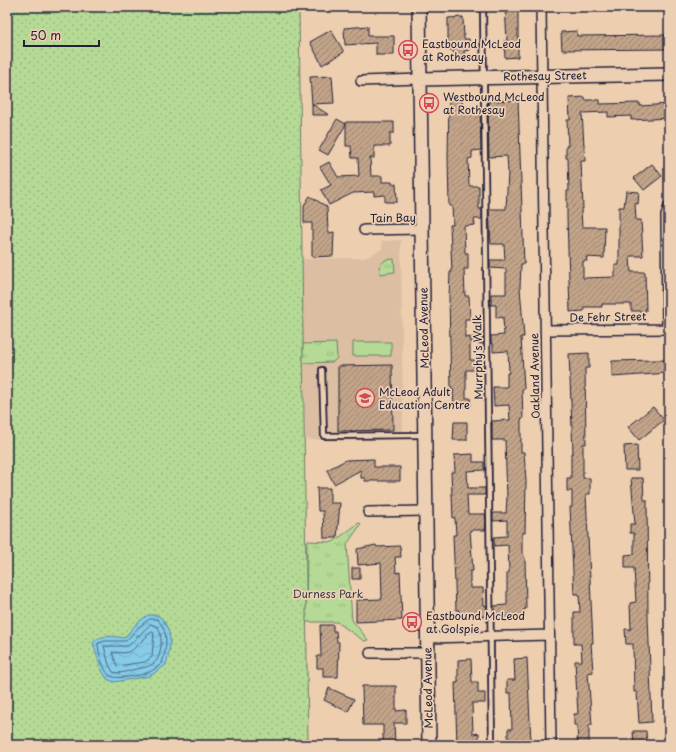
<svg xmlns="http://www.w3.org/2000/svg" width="676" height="752" font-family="'Playpen Sans',sans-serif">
<defs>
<pattern id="grass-dots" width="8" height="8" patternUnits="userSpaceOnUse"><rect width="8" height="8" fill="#b4da95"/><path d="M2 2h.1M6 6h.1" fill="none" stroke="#9abb81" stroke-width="1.8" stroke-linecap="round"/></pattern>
<pattern id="park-tufts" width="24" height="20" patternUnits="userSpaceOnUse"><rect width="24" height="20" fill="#b4da95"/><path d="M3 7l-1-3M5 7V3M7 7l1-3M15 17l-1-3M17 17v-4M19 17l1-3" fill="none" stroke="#9abb81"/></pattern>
<pattern id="water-waves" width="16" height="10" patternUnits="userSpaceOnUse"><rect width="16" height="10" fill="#86cbe8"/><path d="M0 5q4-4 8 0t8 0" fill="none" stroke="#73aec8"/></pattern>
<pattern id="building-hatch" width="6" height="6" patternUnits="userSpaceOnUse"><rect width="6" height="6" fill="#c2a489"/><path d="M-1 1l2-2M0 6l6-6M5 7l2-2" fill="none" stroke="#9d8571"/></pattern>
</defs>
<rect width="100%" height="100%" fill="#edceaf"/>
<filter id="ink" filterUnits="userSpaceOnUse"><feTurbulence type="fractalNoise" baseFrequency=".025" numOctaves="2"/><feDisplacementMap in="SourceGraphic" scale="8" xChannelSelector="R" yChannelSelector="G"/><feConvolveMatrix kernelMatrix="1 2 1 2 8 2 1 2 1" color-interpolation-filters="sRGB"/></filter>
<g filter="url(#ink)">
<path fill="#dcbea2" d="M401 240 403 439 339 441 305 439 301 259 365 258 382 249V241Z"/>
<path fill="url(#grass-dots)" stroke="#6b7e68" d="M7 7H299L308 745H7Z"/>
<path fill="url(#park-tufts)" stroke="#6b7e68" d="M394 259 395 272 380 274 379 267 385 260Z
M336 343 337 358 333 362 303 363V344Z
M359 523 361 524 347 544 352 620 368 640 364 641 337 622H306L307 541 333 542Z"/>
<path fill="#b4da95" stroke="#6b7e68" d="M353 342H391V356H353Z"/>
<path fill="url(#water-waves)" stroke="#5e87a3" d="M148 615H158C174 630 171 646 166 665L150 676 114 682 107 679 101 669 93 643C99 634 114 636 124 638L137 623Z"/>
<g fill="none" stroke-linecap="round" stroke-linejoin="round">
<path stroke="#4a6680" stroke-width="1" d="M150 619H157C169 631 167 648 162 663 158 667 154 670 149 672 142 675 115 681 109 675 103 669 98 652 98 643L105 641H126L140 626Z
M151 624 158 627C161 633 161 639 161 645 159 667 150 666 132 670 126 672 119 674 113 672L109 665 104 646H128Z
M152 632 154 633 152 657 145 662 117 666 112 652 124 653 131 651Z"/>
</g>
<path fill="url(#building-hatch)" stroke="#22223b" d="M505 7H518V57L505 58 504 41H507Z
M463 17 464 39H469L470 50 464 51 465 61H454L453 50H448V18Z
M368 26V36H394V55H376V43L345 45 344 28Z
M331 30 344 52 322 65 310 42Z
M577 31V36L669 35V49L562 50 561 32Z
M332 76 334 103 312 104 310 77Z
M585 97V100H600V104L640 103V106L669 104V118L631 120V116L608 117V112L582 113 585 161H581L583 209H581L582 227H605L604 258 586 257 587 261H583V278L615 277V265H619V207H624L626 191 639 192 638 204 635 203 636 220H641L643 256H630L631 272H645L646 311H631V304H602V307H584V311L570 312 567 217V191H569L568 158H566V146H568L567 120H570L569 98Z
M449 98H462V107H480L481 150 472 151V158L468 159 469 186H479V209H482V219H474L475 225 464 226 465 253H468V269H464L465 296H469L470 319H465V338L470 337V360H483V370H466V398H470L471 406 454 407 453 389H451L449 297 450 272H452L450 225H453L452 206H449L448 157Z
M518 100 524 264H521L520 288 524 337H521L524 389H522L523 419H521V452H524L526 481 525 533H522V552L525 558 526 609H524V617H494V606L507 605V573H509L508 545 494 546V537L507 536V520L493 521V513H506L507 497 505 440H492V421L510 420 509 405 494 406 493 387H507V373H509L508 351 493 352V344H491V336L504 335 503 317 496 318V305H491V294H506V269L490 268V260H505L504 244H491L489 209H506L508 172 507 156 489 157 488 107 489 101Z
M312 104 329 115H312Z
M337 119 346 124 328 155 319 150Z
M346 122H394V133H390V146H374V158H370L371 176H382V182H392V184H396L397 202H385V195L374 196V192L353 193 329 205 321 190 331 185 320 167 329 162 338 177 359 176 358 158H352L351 146H346Z
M652 164 662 176 644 190 634 178Z
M310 196 327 207 328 233 334 232 333 256 312 257V223H304V205Z
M472 337H483V344L472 343Z
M589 353V368H585L586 444H583V478H590V494H586L593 643H591L593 672 588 673 592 725H589V745H578L577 725H574V714H578L575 661H582L581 644H574V612H580L579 594H574L570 507H572V491H567V478H571V453H573L569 354Z
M655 360H669V373L612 377V361Z
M392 365 393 430 338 431V366Z
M653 407 664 420 639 440 628 427Z
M454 422H467V440H453Z
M637 445 638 470H625L624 446Z
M473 454V462H484V470L467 471 468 488H485V495H467L468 514H485L486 521 485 530H470L473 571H470V588H483L484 605 487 606V616L459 618V610H456L453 535H456L455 518H453L451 472H455L454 455Z
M374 459V467H400V481H365V478H361V470L334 484 327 470 346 460Z
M631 478H643L644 500H647L648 617 652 722 639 723 637 692H634L633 644H626L625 629H631L630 603 636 602 634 568H625V555L634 554V533H630V524H635Z
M317 488H330V503H340L337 538H324L323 511H318Z
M376 545 377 547 400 546 401 557H395L396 573 400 572 402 620 356 622V600L382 599 381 563 358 565 357 549Z
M352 568H360V579H352Z
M320 625H333V631H336L337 642H339L338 677H323V668H317V656H321Z
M527 658 531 743 508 744V729H512L511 693H507V680H515L514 659Z
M471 659 472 682H478V693H485V703H472L473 734 479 733V745H457L455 683H458V660Z
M362 686H396V711L406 710V723H394L395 745H383V725H363Z
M329 688 354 699 348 712 324 700Z
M633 731H646L647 745H634Z"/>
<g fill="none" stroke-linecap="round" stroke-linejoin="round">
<g stroke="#22223b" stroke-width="8">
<path id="lane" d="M483 7 492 745
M322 370 324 436 423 435"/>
</g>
<g stroke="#22223b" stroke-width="12">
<path id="street" d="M541 7 551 745
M361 81 420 79
M364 230 423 229
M667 329 666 216 669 206
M546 330 669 329
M368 512 426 511
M428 638 549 635
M370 653H428"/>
</g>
<g stroke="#22223b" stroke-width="16">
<path id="secondary" d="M419 7 429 745
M420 79 669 74"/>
</g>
<use href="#lane" stroke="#edcfb3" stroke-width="4.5"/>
<use href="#street" stroke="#edcfb3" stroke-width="9"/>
<use href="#secondary" stroke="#edcfb3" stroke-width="13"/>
</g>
</g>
<defs>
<g id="bus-ring" transform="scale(1)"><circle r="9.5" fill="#edcfb3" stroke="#d1495b" stroke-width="1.5"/><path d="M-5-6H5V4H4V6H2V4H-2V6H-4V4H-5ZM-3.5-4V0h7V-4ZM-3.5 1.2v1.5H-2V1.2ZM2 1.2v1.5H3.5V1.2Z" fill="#d1495b"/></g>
<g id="school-ring" transform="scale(1)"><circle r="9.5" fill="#edcfb3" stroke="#d1495b" stroke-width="1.5"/><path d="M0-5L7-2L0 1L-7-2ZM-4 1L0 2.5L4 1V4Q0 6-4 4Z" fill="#d1495b"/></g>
</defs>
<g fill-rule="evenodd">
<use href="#bus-ring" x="408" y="50"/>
<use href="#bus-ring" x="429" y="103"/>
<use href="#school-ring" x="365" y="398"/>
<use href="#bus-ring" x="412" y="622"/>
</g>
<g text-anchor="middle" stroke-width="3.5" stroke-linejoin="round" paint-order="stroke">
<g font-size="11" fill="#22223b" stroke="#edcfb3" text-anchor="start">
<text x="422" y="48">Eastbound McLeod<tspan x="422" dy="13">at Rothesay</tspan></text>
<text x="443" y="101">Westbound McLeod<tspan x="443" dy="13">at Rothesay</tspan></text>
<text x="379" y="396">McLeod Adult<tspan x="379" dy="13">Education Centre</tspan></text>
<text x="426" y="620">Eastbound McLeod<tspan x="426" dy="13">at Golspie</tspan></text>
</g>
<g font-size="11" fill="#22223b" stroke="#edcfb3">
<text transform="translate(545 76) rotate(-1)" y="4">Rothesay Street</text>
<text transform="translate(393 218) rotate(-1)" y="4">Tain Bay</text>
<text transform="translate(608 317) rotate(-1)" y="4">De Fehr Street</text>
<text transform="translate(424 328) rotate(-91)" y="4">McLeod Avenue</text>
<text transform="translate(478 357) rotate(-91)" y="4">Murrphy's Walk</text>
<text transform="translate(535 376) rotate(-91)" y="4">Oakland Avenue</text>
<text transform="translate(428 688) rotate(-91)" y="4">McLeod Avenue</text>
</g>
<g font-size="11" fill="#383e48" stroke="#edcfb3">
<text x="328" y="598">Durness Park</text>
</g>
</g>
<rect width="676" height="752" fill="none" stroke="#edcfb3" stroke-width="24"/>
<rect x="12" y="12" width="652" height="728" fill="none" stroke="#22223b" stroke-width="1.5" filter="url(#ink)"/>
<path d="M24 40v6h75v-6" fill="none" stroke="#22223b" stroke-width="2"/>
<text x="30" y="40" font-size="12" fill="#22223b" stroke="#edcfb3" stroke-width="3" paint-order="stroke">50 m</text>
</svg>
